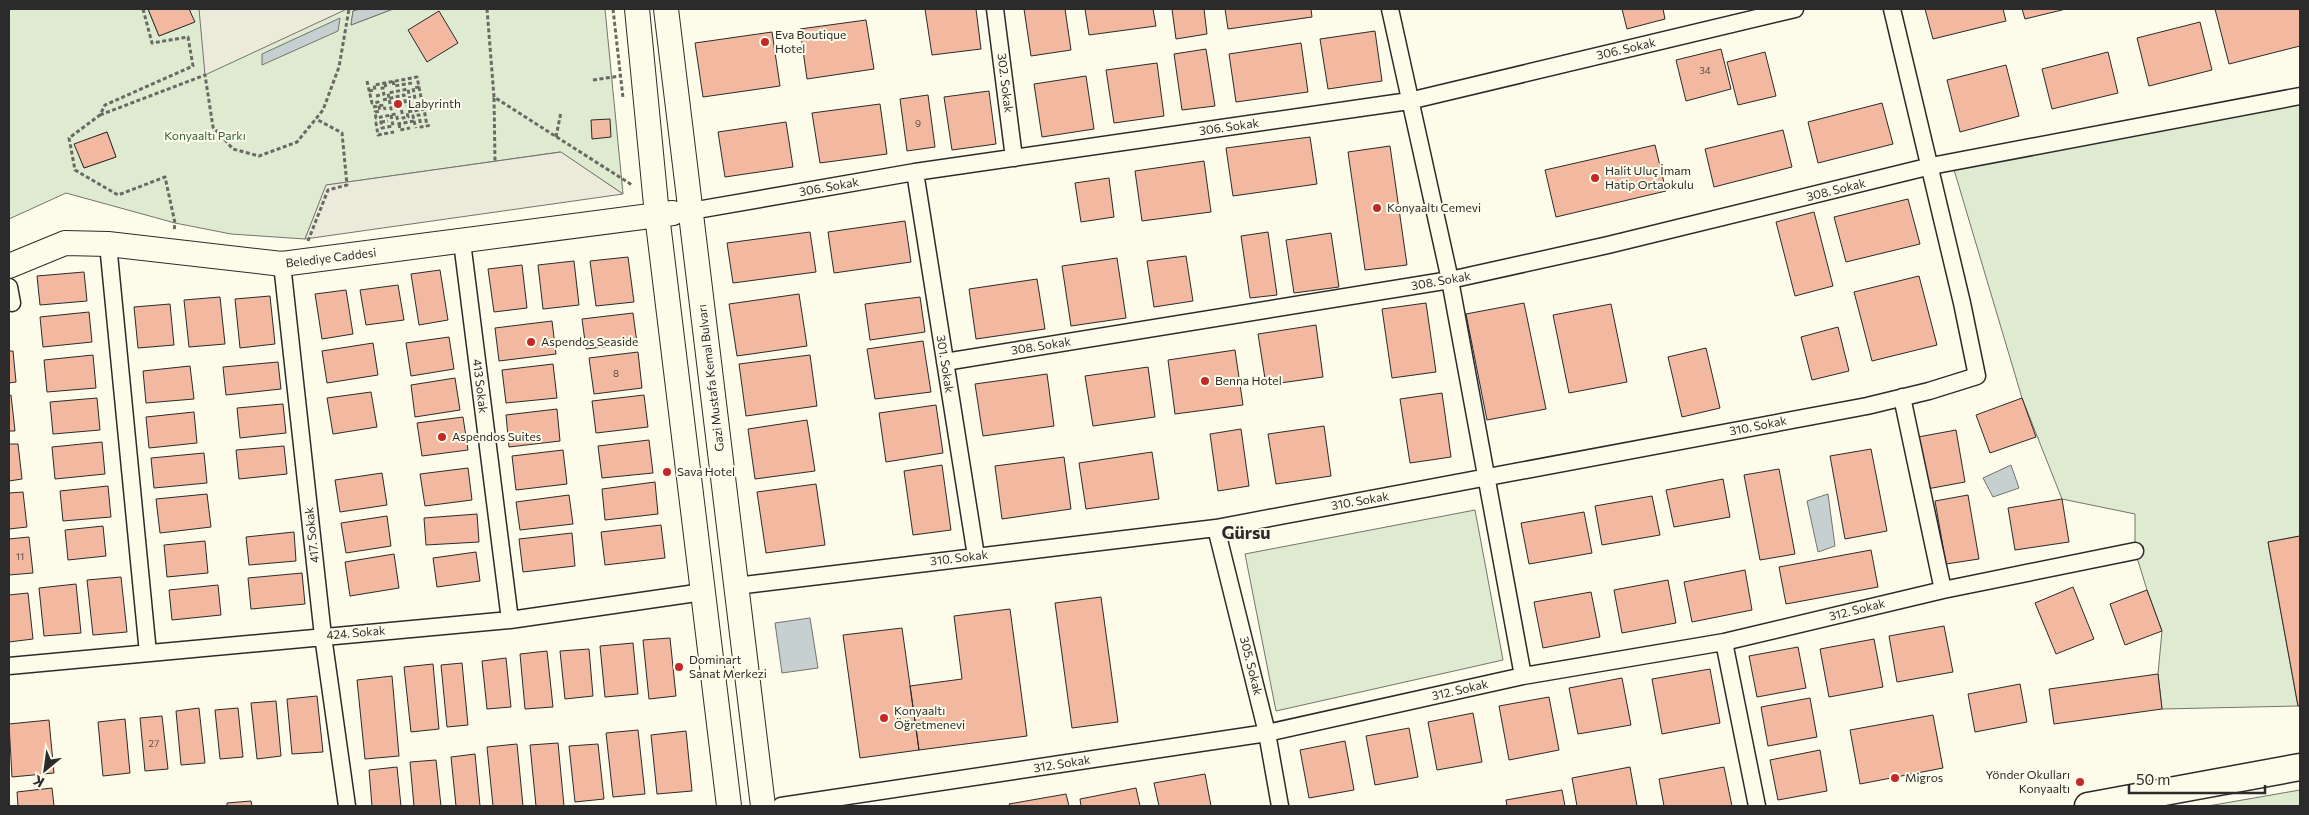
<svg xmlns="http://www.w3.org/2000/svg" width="2309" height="815" font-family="Commissioner,sans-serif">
<rect width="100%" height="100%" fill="#fdfbea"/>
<path fill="#deebd1" stroke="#74746e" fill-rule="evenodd" d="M9 9H148L159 36 194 22 189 9H360L353 11 351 25 393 9H605L623 194 560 152 327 185 305 239 231 234 175 223 66 193 9 219ZM107 132 116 157 84 168 75 144Z
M2300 96V536L2268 542 2298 706 2162 709 2158 674 2162 631 2147 590 2135 551V514L2062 499 2022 398 1952 163Z
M1475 510 1503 660 1276 711 1245 554Z
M2300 790V805L2296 806H2208Z"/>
<path fill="#eceadb" stroke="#74746e" d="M199 9H347L205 75Z
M561 152 623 194 305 239 326 185Z"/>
<path fill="#c7d0d0" stroke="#74746e" d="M360 9H393L351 25 353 11Z
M340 18 338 31 262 65V54Z
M2011 465 2019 488 1993 497 1983 478Z
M1828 494 1835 546 1818 552 1807 501Z
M810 618 818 668 782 673 775 623Z"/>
<path fill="#f2b8a0" stroke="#2b2b2b" d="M148 9H189L195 22 159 36Z
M925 9H976L981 49 932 55Z
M1024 9H1065L1071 50 1031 56Z
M1085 9H1153L1156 26 1089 35Z
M1172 9H1204L1207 34 1176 39Z
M1225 9H1311L1312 17 1228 29Z
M1622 9H1663L1665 19 1627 29Z
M1925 9H2003L2006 21 1933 39Z
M2022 9H2066L2025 19Z
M2215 9H2300V46L2229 64Z
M439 11 458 43 427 62 408 30Z
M866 20 874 69 807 79 800 29Z
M2200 22 2212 70 2149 86 2137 38Z
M1375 31 1382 81 1328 89 1320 39Z
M772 32 780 86 703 97 695 43Z
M1301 43 1308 92 1236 102 1229 54Z
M1206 49 1215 106 1182 110 1174 54Z
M1721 49 1731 89 1686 101 1676 60Z
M1765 52 1776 96 1738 105 1727 62Z
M2108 52 2118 93 2052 109 2042 69Z
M1157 63 1164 116 1114 123 1106 70Z
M2006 65 2019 116 1960 132 1947 80Z
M1086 76 1094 129 1042 137 1034 84Z
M989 91 996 144 952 150 944 97Z
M928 95 935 147 907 151 900 99Z
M1882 103 1893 144 1818 163 1808 122Z
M880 104 887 154 820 163 812 113Z
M610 119 611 137 592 139 591 120Z
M786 122 793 167 725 177 718 132Z
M1783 130 1792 167 1714 187 1705 149Z
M107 132 116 157 84 168 74 144Z
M1310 137 1317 184 1233 196 1226 148Z
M1655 145 1666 191 1556 217 1545 170Z
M1390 146 1407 265 1365 270 1348 152Z
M1204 161 1211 212 1142 221 1135 171Z
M1109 178 1114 217 1081 222 1075 183Z
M1908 199 1920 244 1846 262 1834 217Z
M1814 212 1833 286 1795 296 1776 222Z
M905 221 911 262 834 273 828 232Z
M810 232 816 272 733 283 727 243Z
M1268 232 1277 295 1250 298 1241 236Z
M1331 233 1339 287 1294 293 1286 240Z
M1186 256 1193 301 1154 307 1147 261Z
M628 257 634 302 596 306 590 261Z
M1117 258 1126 318 1071 326 1062 266Z
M574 261 579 305 543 309 538 265Z
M522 265 527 308 494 312 488 269Z
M440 270 448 320 419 325 411 274Z
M84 272 87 301 40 305 37 276Z
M1919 276 1937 345 1872 361 1854 292Z
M1037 279 1045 329 976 339 969 289Z
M398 285 404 320 366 325 360 290Z
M346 290 353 334 322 339 315 294Z
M799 294 807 346 737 356 729 304Z
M270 296 275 344 240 348 235 299Z
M220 297 225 344 189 347 184 300Z
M920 297 925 332 870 340 865 304Z
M1426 303 1436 372 1392 378 1382 309Z
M1524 303 1546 409 1487 420 1466 314Z
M170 304 174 345 138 348 134 307Z
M1611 304 1627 382 1569 393 1553 315Z
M89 312 92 342 43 347 40 317Z
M633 313 637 343 586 349 582 319Z
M552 321 556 354 499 361 495 328Z
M1316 325 1323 377 1266 385 1258 334Z
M1838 327 1849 371 1812 380 1801 337Z
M449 337 454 369 411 376 406 343Z
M923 341 931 392 875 399 867 349Z
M373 343 378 375 327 383 322 351Z
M1706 348 1720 408 1682 417 1668 357Z
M1235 350 1243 405 1175 414 1168 360Z
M9 351H13L16 382 9 383Z
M638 352 642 388 594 394 589 358Z
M93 355 96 388 47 392 44 360Z
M810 355 817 406 746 416 739 364Z
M278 362 281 389 226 395 223 367Z
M553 364 557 398 506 403 502 370Z
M190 366 194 399 146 403 143 371Z
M1148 367 1155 417 1093 426 1085 376Z
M1047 374 1054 426 983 436 975 384Z
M455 378 460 410 415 417 411 385Z
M371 392 377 427 333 434 327 398Z
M1442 393 1451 457 1410 463 1400 399Z
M11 395 15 431H9V396Z
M644 395 648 427 596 433 592 401Z
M97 398 100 430 53 434 50 402Z
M2022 398 2036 437 1990 453 1976 415Z
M283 404 286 433 240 438 237 408Z
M936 405 943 453 886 462 879 413Z
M557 409 560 441 509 447 506 415Z
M194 412 197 443 149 448 146 417Z
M463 417 468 450 422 456 417 423Z
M807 420 815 471 755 479 748 429Z
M1324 426 1331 476 1276 484 1268 434Z
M1241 429 1249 486 1218 491 1210 434Z
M1956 430 1965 482 1927 489 1918 437Z
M649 440 653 473 602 478 598 446Z
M102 442 105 474 55 479 52 447Z
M9 444H18L22 479 9 481Z
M284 446 287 474 239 479 236 450Z
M1871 449 1887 531 1845 539 1830 456Z
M563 450 567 484 516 490 512 456Z
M1152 452 1159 499 1086 509 1079 463Z
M204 453 207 483 154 488 151 458Z
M1064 457 1071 509 1002 519 995 466Z
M942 465 951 530 913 535 904 471Z
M468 468 472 500 425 506 420 474Z
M1779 469 1795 554 1760 560 1744 475Z
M382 473 387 505 340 512 335 480Z
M1723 479 1730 517 1674 527 1666 490Z
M655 482 658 514 605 520 602 489Z
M816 484 825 545 766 553 757 492Z
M108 486 111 517 63 521 60 491Z
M23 492 27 527 9 529V493Z
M207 494 211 527 160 533 156 499Z
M569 495 573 524 520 530 516 502Z
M1968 495 1979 559 1946 564 1935 501Z
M1652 496 1660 535 1602 545 1595 506Z
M2062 499 2069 542 2015 550 2008 508Z
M1584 512 1592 553 1529 564 1521 523Z
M477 514 479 542 426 545 424 518Z
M387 516 391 546 346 553 341 523Z
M661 525 665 558 605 565 601 532Z
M103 526 106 556 68 560 65 530Z
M294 532 296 561 249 565 246 537Z
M572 533 575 566 523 572 519 539Z
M2300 536V706H2298L2268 542Z
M29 537 33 573 9 575V539Z
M205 541 208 573 167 577 164 545Z
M1871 550 1878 587 1786 604 1779 567Z
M476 552 480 581 437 587 433 558Z
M394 554 399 588 350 596 345 562Z
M1745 570 1752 610 1692 622 1684 582Z
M302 573 305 604 251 609 248 578Z
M121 577 127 632 93 635 87 580Z
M1668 580 1676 623 1622 633 1614 590Z
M76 584 81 633 44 636 39 588Z
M218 585 221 615 172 620 169 590Z
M2073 587 2094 639 2056 654 2035 603Z
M2147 590 2162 631 2125 645 2110 604Z
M1591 592 1600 637 1543 648 1534 602Z
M28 593 33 639 9 642V595Z
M1101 597 1118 722 1072 728 1055 603Z
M1010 609 1027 736 919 750 910 686 962 679 954 616Z
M1944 626 1953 672 1897 682 1889 636Z
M902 628 919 750 860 758 843 635Z
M670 638 676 696 649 699 643 640Z
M1874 639 1883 687 1829 697 1820 649Z
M633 643 638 694 605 697 600 646Z
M1798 647 1806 688 1757 697 1749 656Z
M589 649 593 696 565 699 560 651Z
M547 651 553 707 525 709 520 654Z
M506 658 511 707 487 709 482 661Z
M462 663 468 725 447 727 441 665Z
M433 664 439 729 411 732 404 667Z
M1710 669 1720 723 1662 734 1652 679Z
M2158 674 2162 709 2054 724 2049 689Z
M392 676 399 756 365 759 357 680Z
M1622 678 1631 725 1578 734 1569 688Z
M2020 684 2027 722 1975 732 1968 694Z
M317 696 323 752 292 754 287 699Z
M1549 697 1559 750 1509 760 1499 706Z
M1810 698 1817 737 1768 746 1761 707Z
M276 701 281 756 257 759 251 703Z
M199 708 205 763 181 765 176 711Z
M238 708 243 757 220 759 215 710Z
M1473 713 1482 762 1437 770 1428 722Z
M1933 715 1943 768 1860 784 1850 730Z
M162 716 168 769 145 771 140 718Z
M125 719 130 773 103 776 98 722Z
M49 720 54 773 12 777 9 724Z
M1409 728 1418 777 1375 785 1366 736Z
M638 730 645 794 613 797 606 733Z
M686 731 692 791 657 794 651 735Z
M1345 741 1354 790 1309 798 1300 750Z
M558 743 564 806H536L530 745Z
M517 744 523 806H493L487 747Z
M598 744 604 799 575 802 569 746Z
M1820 750 1827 791 1778 800 1770 760Z
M475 754 480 806H456L451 757Z
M436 760 441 806H414L410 762Z
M397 767 401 806H372L369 770Z
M1630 767 1637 806H1577L1572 778Z
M1724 767 1732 806H1664L1659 779Z
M1205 774 1211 806H1159L1154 783Z
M52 788 54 806H18L17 792Z
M1136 788 1140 806H1081L1080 799Z
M1562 790 1565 806H1507L1506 800Z
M1066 794 1069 806H1010L1009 804Z
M251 801 252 806H227V803Z"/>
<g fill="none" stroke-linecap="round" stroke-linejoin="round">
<g stroke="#2b2b2b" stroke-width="19">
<path id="minor" d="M995 9 1014 158
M1390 9 1450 280 1523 676
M915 172 976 556
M691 211 915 172 1409 101 1795 9
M462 242 510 620
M108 244 148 653
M282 264 323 636 347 806
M9 287 12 303
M945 362 1450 280 1608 245 1931 166 2300 96
M1902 397 1943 590
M1216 528 1267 733 1280 806
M736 586 1216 528 1867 406 1929 391 1977 376 1962 303 1892 9
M1724 642 1757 806
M9 666 510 620 703 592
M781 806 1267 733 1523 676 1724 642 1943 590 2135 551"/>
</g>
<g stroke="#2b2b2b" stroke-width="26">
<path id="secondary" d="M637 9 657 215 729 806
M666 9 763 806
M9 266 65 243 108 244 282 264 673 213"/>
</g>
<g stroke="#2b2b2b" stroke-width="29">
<path id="primary" d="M2088 806 2300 767"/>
</g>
<path stroke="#6a6964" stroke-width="3" stroke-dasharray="4 2.5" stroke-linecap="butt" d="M143 9 152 43 188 37 193 66 105 105 100 115 69 138 75 170 118 195 165 177 175 223 174 231
M487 9 494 97 632 185
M613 9 623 98
M593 80 620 76
M367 81 372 103 378 102 380 111 375 112 376 118 396 114 399 124 414 121 413 116 419 115 421 127 432 125
M393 81 394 86 412 83
M419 87 422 103
M369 91 375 90 374 85 417 77 419 87 413 88 416 104 411 105 408 89 388 93 391 109 395 108 394 103 400 102 403 118 408 117 407 112 424 109 427 126
M376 96 384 94 382 88H386L385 83
M494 98 495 162
M383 100 404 95 406 106
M373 107 384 105 385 110
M100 115 205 75 213 127 233 149 259 156 297 142 323 110 339 67 349 9
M391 115 393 126 382 128 381 122 376 123 378 135 394 132
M414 121 416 128
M381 122 388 121
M399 124 400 130 410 128
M556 137 561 112
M308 241 328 190 347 185 342 133 316 119"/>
<use href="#minor" stroke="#fdfbea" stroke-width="16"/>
<use href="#secondary" stroke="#fdfbea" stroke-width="24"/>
<use href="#primary" stroke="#fdfbea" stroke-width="26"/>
</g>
<g fill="#c62828" stroke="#fdfbea" stroke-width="2">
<circle cx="765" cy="42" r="5"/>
<circle cx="398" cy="104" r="5"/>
<circle cx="1595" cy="178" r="5"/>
<circle cx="1377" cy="208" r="5"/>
<circle cx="531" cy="342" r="5"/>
<circle cx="1205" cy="381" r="5"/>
<circle cx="442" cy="437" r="5"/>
<circle cx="667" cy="472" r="5"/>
<circle cx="679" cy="667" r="5"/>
<circle cx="884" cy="718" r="5"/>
<circle cx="1895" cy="778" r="5"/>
<circle cx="2080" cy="782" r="5"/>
</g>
<g text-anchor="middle" stroke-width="4" stroke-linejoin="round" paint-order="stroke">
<g font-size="10" fill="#5d4e48">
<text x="1705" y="74">34</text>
<text x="918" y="127">9</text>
<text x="616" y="377">8</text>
<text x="20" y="560">11</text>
<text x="154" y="747">27</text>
</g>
<g font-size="12" fill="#2b2b2b" stroke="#fdfbea" text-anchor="start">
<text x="775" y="39">Eva Boutique<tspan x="775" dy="14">Hotel</tspan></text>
<text x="408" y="108">Labyrinth</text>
<text x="1605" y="175">Halit Uluç İmam<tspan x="1605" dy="14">Hatip Ortaokulu</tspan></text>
<text x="1387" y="212">Konyaaltı Cemevi</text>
<text x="541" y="346">Aspendos Seaside</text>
<text x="1215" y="385">Benna Hotel</text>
<text x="452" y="441">Aspendos Suites</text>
<text x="677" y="476">Sava Hotel</text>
<text x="689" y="664">Dominart<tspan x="689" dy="14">Sanat Merkezi</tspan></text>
<text x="894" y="715">Konyaaltı<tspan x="894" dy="14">Öğretmenevi</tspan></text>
<text x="2070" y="779" text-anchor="end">Yönder Okulları<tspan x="2070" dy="14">Konyaaltı</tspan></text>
<text x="1905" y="782">Migros</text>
</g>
<g font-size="12" fill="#2b2b2b" stroke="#fdfbea">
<text transform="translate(1626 49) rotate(-13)" y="4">306. Sokak</text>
<text transform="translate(1005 83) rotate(83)" y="4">302. Sokak</text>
<text transform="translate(1229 127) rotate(-8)" y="4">306. Sokak</text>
<text transform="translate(829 187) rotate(-10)" y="4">306. Sokak</text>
<text transform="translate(1836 190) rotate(-14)" y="4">308. Sokak</text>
<text transform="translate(331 258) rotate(-7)" y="4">Belediye Caddesi</text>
<text transform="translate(1441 281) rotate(-10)" y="4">308. Sokak</text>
<text transform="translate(1041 346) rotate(-9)" y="4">308. Sokak</text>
<text transform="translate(945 364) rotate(81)" y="4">301. Sokak</text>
<text transform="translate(711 378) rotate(-97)" y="4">Gazi Mustafa Kemal Bulvarı</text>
<text transform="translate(480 386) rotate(83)" y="4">413 Sokak</text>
<text transform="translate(1758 426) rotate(-11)" y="4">310. Sokak</text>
<text transform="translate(1360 501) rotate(-10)" y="4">310. Sokak</text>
<text transform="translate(312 535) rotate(-96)" y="4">417. Sokak</text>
<text transform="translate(959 558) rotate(-7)" y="4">310. Sokak</text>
<text transform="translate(1857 610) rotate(-14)" y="4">312. Sokak</text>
<text transform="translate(356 633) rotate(-5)" y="4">424. Sokak</text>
<text transform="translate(1251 666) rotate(76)" y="4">305. Sokak</text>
<text transform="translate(1460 690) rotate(-13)" y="4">312. Sokak</text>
<text transform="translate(1062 764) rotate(-9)" y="4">312. Sokak</text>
</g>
<g font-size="12" fill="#34623c" stroke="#fdfbea">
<text x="205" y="140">Konyaaltı Parkı</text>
</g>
<g font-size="18" font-weight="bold" fill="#2b2b2b" stroke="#fdfbea">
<text x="1246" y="539">Gürsu</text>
</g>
</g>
<rect width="2309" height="815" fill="none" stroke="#2b2b2b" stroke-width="20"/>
<g transform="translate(45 770) rotate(209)" stroke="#fdfbea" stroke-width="4" paint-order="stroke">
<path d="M0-4L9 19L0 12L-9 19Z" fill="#2b2b2b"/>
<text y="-8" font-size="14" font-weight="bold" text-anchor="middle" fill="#2b2b2b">K</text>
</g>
<path d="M2129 785v8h136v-8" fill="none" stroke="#2b2b2b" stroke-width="2.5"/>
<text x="2136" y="785" font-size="15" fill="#2b2b2b" stroke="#fdfbea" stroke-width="4" paint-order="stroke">50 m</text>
</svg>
